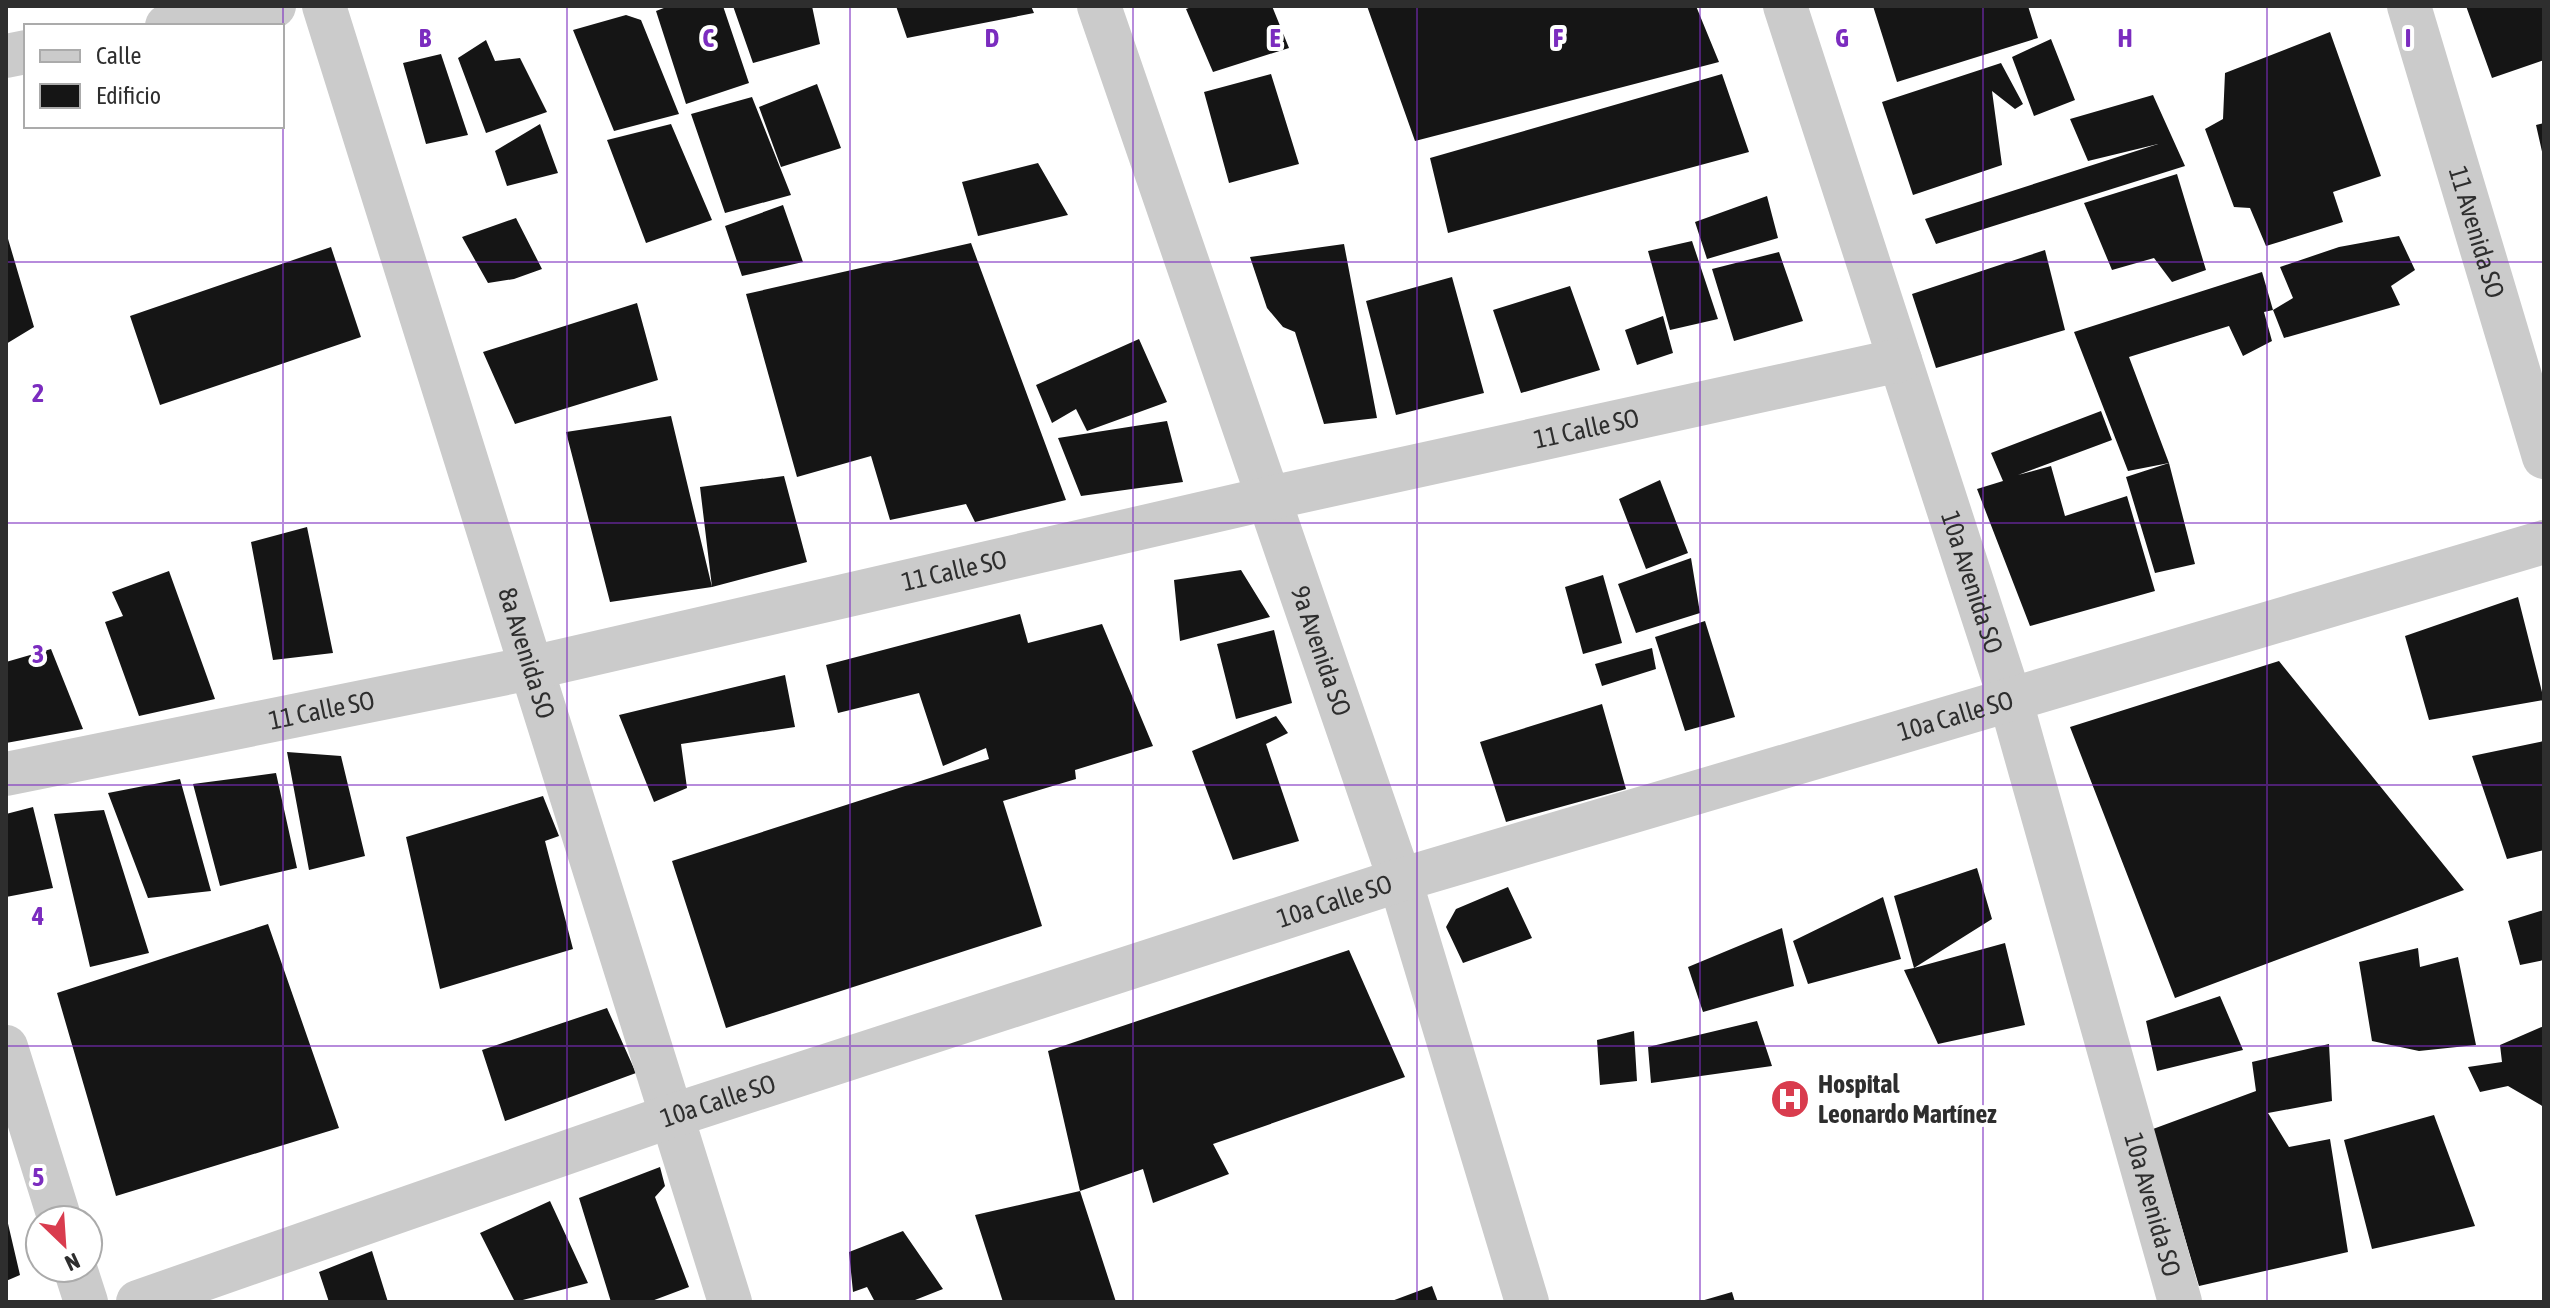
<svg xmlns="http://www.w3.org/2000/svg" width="2550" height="1308" font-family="'Asap Condensed',sans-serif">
<rect width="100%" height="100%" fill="#fff"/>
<path fill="#151515" d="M669 6H723L749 83 686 104 656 11Z
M733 6H812L820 44 753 63Z
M896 6H1031L1034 13 907 38Z
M1194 6H1272L1289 48 1213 72 1186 9Z
M1367 6H1696L1719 62 1415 141Z
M1873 6H2028L2038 38 1897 82Z
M2466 6H2544V60L2492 78Z
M626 15 641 20 679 114 614 131 573 30Z
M2330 32 2381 176 2333 192 2343 222 2266 246 2250 208 2234 207 2205 129 2223 119 2225 73Z
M2051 39 2075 100 2034 116 2012 57Z
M486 40 495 61 520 58 547 112 486 133 458 58Z
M441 54 468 135 426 144 403 63Z
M2001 63 2023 104 2015 109 1992 91 2002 165 1913 195 1882 102Z
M1271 74 1299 164 1229 183 1204 92Z
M1722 74 1749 152 1448 233 1430 158Z
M817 84 841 148 781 167 759 107Z
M2153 95 2185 166 1936 244 1925 219 2158 144 2088 161 2070 119Z
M752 97 791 195 725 213 691 114Z
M2544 123V156H2543L2536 125Z
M540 124 558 173 507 186 495 151Z
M671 124 712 220 646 243 607 140Z
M1038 163 1068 215 978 236 962 182Z
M2177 174 2206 270 2172 282 2154 258 2112 270 2084 203Z
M1767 196 1778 238 1707 259 1695 222Z
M783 205 803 262 742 276 725 226Z
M516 218 542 269 514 279 488 283 462 237Z
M6 232 34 327 6 344Z
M2399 236 2415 270 2391 286 2400 305 2284 338 2273 310 2293 298 2280 267 2339 247Z
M1692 241 1718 319 1670 330 1648 251Z
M971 243 1066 500 975 522 966 504 890 520 871 456 797 477 746 294Z
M1344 244 1377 418 1324 424 1295 332 1283 327 1267 308 1250 257Z
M331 247 361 337 160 405 130 316Z
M2045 250 2065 330 1936 368 1912 294Z
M1779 252 1803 321 1734 341 1712 269Z
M2262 272 2273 310 2264 312 2272 341 2243 356 2229 326 2129 357 2169 463 2128 471 2074 332Z
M1452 277 1484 393 1396 415 1366 301Z
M1570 286 1600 370 1521 393 1493 310Z
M637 303 658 380 515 424 483 352Z
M1663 316 1673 353 1637 365 1625 330Z
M1139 339 1167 402 1087 431 1076 409 1052 423 1036 385Z
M2101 411 2112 440 2018 475 2051 466 2065 516 2127 496 2155 591 2030 626 1977 489 2003 481 1991 453Z
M671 416 712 587 700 487 784 476 807 562 712 587 610 602 566 432Z
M1167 421 1183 482 1081 496 1058 438Z
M2169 463 2195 564 2155 573 2126 477Z
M1660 480 1688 553 1646 569 1619 499Z
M307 527 333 653 273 660 251 542Z
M1691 558 1700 613 1636 633 1618 584Z
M1241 570 1270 617 1180 641 1174 580Z
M169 571 215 699 139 716 105 622 123 616 112 592Z
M1603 575 1622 643 1583 654 1565 587Z
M2518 597 2544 700 2429 720 2405 636Z
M1020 614 1028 643 1102 624 1153 746 1075 770 1076 779 1003 801 1042 926 726 1028 672 861 989 759 986 748 943 766 919 693 838 713 826 665Z
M1705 621 1735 717 1685 731 1655 637Z
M1274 630 1292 703 1236 719 1217 644Z
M1652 648 1656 669 1602 686 1595 664Z
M51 649 83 729 6 743V662Z
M2279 661 2464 890 2175 998 2070 727Z
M785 675 795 727 681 744 687 788 654 802 619 715Z
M1602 704 1626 789 1506 822 1480 742Z
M1276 716 1288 733 1266 744 1299 841 1233 860 1192 751Z
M2544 741V850L2507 859 2472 756Z
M287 752 341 756 365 856 309 870Z
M276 773 297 868 220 886 193 784Z
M180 779 211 891 148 898 108 793Z
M543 796 559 836 545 841 573 949 440 989 406 837Z
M33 807 53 888 6 897V814Z
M104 810 149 953 90 967 54 814Z
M1977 868 1992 919 1914 968 2005 943 2025 1025 1938 1044 1904 970 1914 968 1894 896Z
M1508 887 1532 938 1463 963 1446 927 1456 909Z
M1883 897 1901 959 1808 984 1793 941Z
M2544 910V960L2520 965 2508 921Z
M268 924 339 1128 116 1196 57 993Z
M1782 928 1794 986 1703 1012 1688 967Z
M2418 948 2420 967 2458 957 2476 1045 2419 1051 2372 1041 2359 962Z
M1349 950 1405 1077 1213 1144 1229 1174 1153 1203 1143 1169 1080 1191 1048 1051Z
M2220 996 2243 1050 2157 1071 2146 1021Z
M607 1008 636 1073 505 1121 482 1050Z
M1757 1021 1772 1066 1651 1083 1648 1047Z
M2544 1026V1107L2508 1086 2480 1092 2468 1067 2502 1062 2500 1045Z
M1634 1031 1637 1081 1600 1085 1597 1040Z
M2329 1044 2332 1101 2268 1113 2289 1147 2330 1139 2348 1252 2199 1286 2153 1129 2256 1091 2252 1062Z
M2434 1115 2475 1226 2372 1249 2344 1140Z
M660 1167 665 1186 655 1197 689 1287 649 1302H611L579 1198Z
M1080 1191 1116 1302H1003L975 1215Z
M550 1201 588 1283 515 1302 480 1233Z
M6 1215 20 1275 6 1281Z
M903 1231 943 1289 910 1302H875L867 1287 853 1292 849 1252Z
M372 1251 388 1302H329L319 1272Z
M1432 1286 1438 1302H1389Z
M1732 1292 1735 1302H1701V1301Z"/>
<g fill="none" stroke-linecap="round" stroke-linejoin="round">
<g stroke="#cbcbcb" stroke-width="44">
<path id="s1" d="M324 6 730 1302"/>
<path id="s2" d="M1099 6 1400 880 1527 1302"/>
<path id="s3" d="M1785 6 2011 702 2180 1302"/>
<path id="s4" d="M2409 6 2544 457"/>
<path d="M167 26 274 6"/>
<path d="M6 56 26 52"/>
<path id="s5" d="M6 774 531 668 1270 498 1900 360"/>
<path d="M6 1047 60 1220"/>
<path d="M75 1268 86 1302"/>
<path id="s6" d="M138 1302 671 1116 1400 880 2544 542"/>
</g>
</g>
<path fill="none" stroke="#7b2cbf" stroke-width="2" stroke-opacity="0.55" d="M283 6V1302M567 6V1302M850 6V1302M1133 6V1302M1417 6V1302M1700 6V1302M1983 6V1302M2267 6V1302M6 262H2544M6 523H2544M6 785H2544M6 1046H2544"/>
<defs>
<g id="hospital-disc" transform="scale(2)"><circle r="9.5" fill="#d93c4e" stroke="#fff"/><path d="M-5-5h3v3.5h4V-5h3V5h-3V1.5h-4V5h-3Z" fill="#fff"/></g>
</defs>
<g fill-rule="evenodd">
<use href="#hospital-disc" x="1790" y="1099"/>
</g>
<g text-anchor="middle" stroke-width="8" stroke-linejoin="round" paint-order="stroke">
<g font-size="26" fill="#2e2e2e" stroke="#fff">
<text dy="9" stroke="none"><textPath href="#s4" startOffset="236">11 Avenida SO</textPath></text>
<text dy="9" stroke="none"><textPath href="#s5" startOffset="1618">11 Calle SO</textPath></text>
<text dy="9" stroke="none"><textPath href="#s5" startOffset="970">11 Calle SO</textPath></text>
<text dy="9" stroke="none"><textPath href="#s3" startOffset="606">10a Avenida SO</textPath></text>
<text dy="9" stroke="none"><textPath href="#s2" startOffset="682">9a Avenida SO</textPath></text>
<text dy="9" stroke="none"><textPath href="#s1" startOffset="678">8a Avenida SO</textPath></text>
<text dy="9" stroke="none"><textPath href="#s5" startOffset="322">11 Calle SO</textPath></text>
<text dy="9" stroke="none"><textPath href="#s6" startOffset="1910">10a Calle SO</textPath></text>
<text dy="9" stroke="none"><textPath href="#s6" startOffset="1262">10a Calle SO</textPath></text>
<text dy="9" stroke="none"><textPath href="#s6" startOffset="614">10a Calle SO</textPath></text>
<text dy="9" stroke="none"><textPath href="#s3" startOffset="1254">10a Avenida SO</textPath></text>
</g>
<g font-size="26" font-weight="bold" fill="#2e2e2e" stroke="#fff" text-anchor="start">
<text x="1818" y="1093">Hospital<tspan x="1818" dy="30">Leonardo Martínez</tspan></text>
</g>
</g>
<g font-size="26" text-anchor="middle" font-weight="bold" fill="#7b2cbf" stroke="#fff" stroke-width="8" stroke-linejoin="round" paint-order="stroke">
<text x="425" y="47">B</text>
<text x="708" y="47">C</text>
<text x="992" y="47">D</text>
<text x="1275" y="47">E</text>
<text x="1558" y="47">F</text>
<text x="1842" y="47">G</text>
<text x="2125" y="47">H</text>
<text x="2408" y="47">I</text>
<text x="38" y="402">2</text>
<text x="38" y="663">3</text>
<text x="38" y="925">4</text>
<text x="38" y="1186">5</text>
</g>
<rect width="2550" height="1308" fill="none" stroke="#2e2e2e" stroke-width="16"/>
<rect x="24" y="24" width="260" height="104" fill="#ffffff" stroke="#ababab" stroke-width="2"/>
<rect x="40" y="50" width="40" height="12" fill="#cbcbcb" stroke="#ababab" stroke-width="2"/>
<text x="96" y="64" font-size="24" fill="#2e2e2e">Calle</text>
<rect x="40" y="84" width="40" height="24" fill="#151515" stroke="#ababab" stroke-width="2"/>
<text x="96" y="104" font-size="24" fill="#2e2e2e">Edificio</text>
<g transform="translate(64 1244) rotate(155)"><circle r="38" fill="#ffffff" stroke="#ababab" stroke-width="2"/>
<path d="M0-6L14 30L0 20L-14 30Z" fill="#d93c4e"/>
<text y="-12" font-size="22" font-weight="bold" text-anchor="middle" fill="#2e2e2e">N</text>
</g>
</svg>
